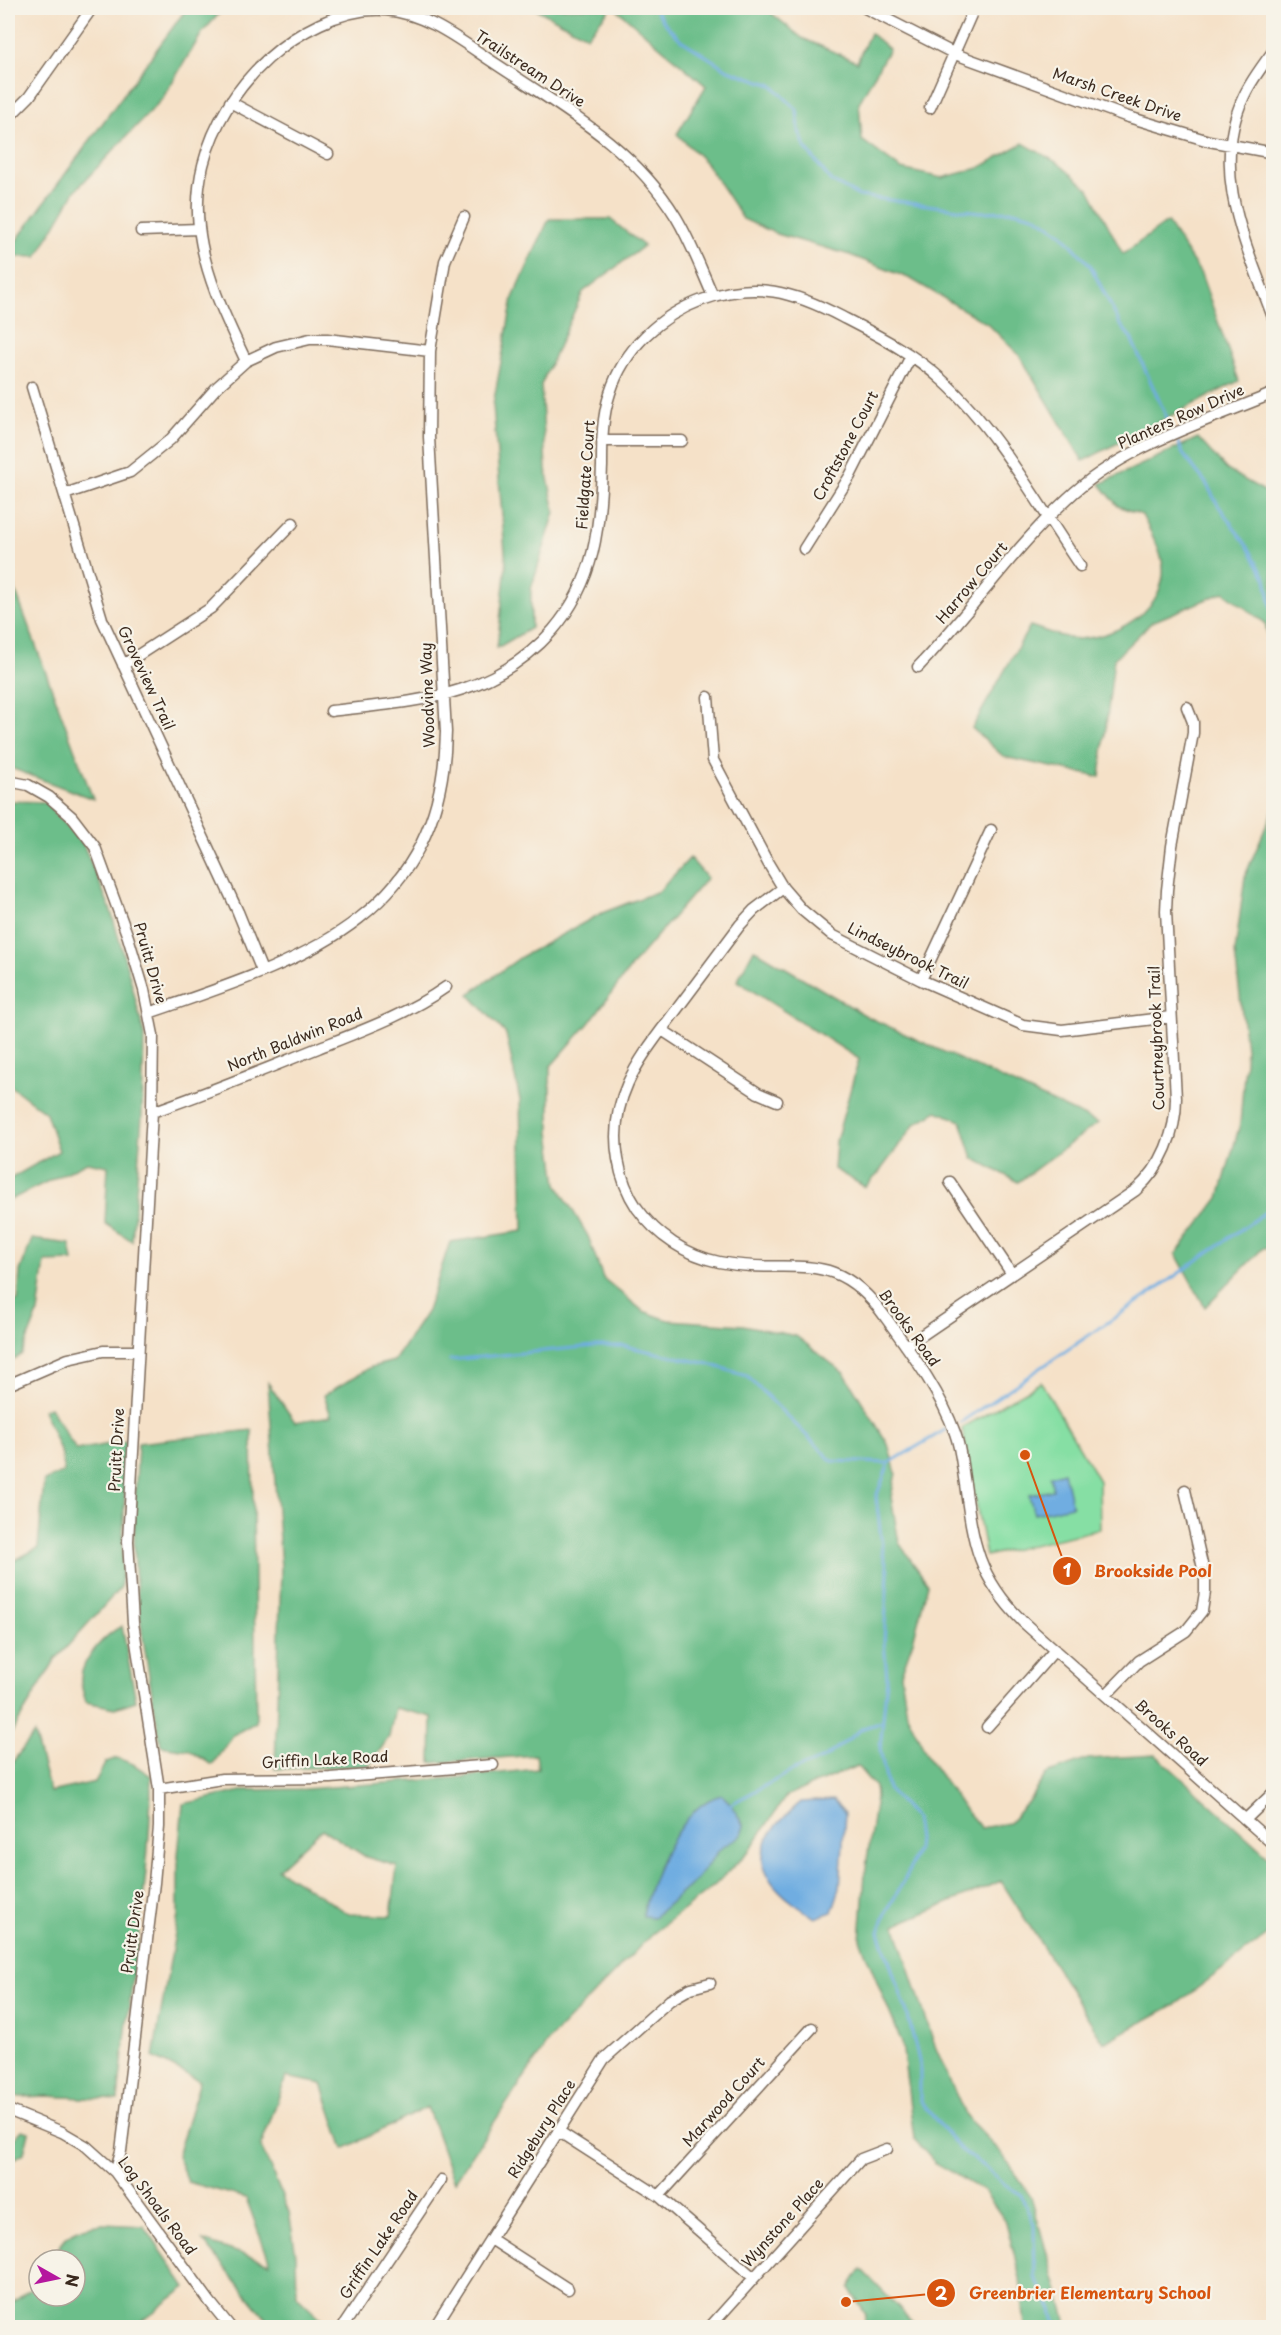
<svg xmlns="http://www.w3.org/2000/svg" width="1281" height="2335" font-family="'Playpen Sans',sans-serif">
<rect width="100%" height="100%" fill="#f7f3e8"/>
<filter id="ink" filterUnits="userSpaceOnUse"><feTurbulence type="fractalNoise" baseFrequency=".0167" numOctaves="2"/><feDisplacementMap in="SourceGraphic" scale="12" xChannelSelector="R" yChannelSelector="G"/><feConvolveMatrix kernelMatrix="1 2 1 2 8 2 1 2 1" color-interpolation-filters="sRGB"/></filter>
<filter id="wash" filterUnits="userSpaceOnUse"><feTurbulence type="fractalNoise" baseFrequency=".008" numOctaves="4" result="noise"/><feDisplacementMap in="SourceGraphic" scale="24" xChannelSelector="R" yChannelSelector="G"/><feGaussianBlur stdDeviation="1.35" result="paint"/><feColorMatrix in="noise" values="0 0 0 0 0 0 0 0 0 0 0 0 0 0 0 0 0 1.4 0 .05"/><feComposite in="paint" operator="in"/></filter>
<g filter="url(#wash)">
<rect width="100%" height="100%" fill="#f5e1c8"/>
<path fill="#86dfa4" stroke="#608461" stroke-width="1.5" d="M1041 1382 1099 1481 1100 1529 986 1556 962 1428Z"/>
<path fill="#6cbe8a" stroke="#547454" stroke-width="1.5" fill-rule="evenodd" d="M187 8H224L202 33 162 99 75 191 37 257 8 256V252Z
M534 8H611L587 36Z
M615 8H765L802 38 857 62 870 33 889 49 859 103 862 140 901 169 942 178 979 168 1023 143 1058 163 1089 189 1123 254 1167 222 1201 274 1239 381 1083 461 1020 356 988 324 911 279 850 255 777 234 743 219 706 163 677 134 706 86Z
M549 219H610L644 246 583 292 541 385 546 469 555 512 531 589V628L497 648 506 565 493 405 513 298Z
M1198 438 1227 470 1273 496V658L1265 623 1224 592 1152 622 1114 659 1100 777 1004 757 972 728 1030 626C1044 630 1063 639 1078 639 1114 637 1159 614 1163 575 1165 555 1150 532 1142 515L1118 506 1100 484Z
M8 571 93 799 8 767Z
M8 801 45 802 83 844 110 908 131 981 144 1034 142 1117 132 1241 105 1223 108 1166 87 1162 8 1201V1180L59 1151 46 1113 8 1084Z
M1273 810V1247L1263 1248 1205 1307 1176 1254 1219 1198 1240 1124 1246 1049 1235 952 1245 876Z
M690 858 707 878 637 959 589 1023 550 1067V1132L557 1184 588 1236 603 1278 643 1311 668 1320 743 1325 796 1336 845 1374 888 1444 896 1473 891 1497 899 1543 928 1584 913 1641 901 1674 907 1714 929 1759 958 1801 981 1828 1009 1823 1027 1803 1046 1774 1088 1759 1156 1755 1273 1861V1931L1179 2002 1104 2043 1001 1881 895 1925 935 2046 965 2115 1002 2154 1031 2197 1068 2327H1025L1020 2278 1006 2222 984 2191 935 2163 914 2139 902 2043 860 1940 865 1874 876 1797 875 1787 857 1766 786 1796 749 1851 715 1885 651 1935 550 2039 454 2182 427 2107 344 2149 322 2084 286 2077 261 2146 289 2212 296 2255 297 2296 327 2324 325 2327H273L203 2241 270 2263 246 2198 188 2182 177 2156 200 2081 153 2057 178 1916V1855L183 1804 246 1790 305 1789 453 1778 538 1769 536 1755 431 1763 432 1717 395 1708 389 1737 369 1766 275 1769 281 1568 268 1383 295 1422 331 1416 324 1395 371 1367 394 1361 427 1311 450 1242 523 1231 520 1100 506 1034 469 994 521 957 602 913 659 891ZM322 1829 366 1857 397 1866 391 1916 349 1914 278 1869Z
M754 949 868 1017 1098 1123 1018 1182 973 1158 961 1121 937 1111 915 1124 877 1175 865 1187 834 1169 836 1141 859 1059 737 981Z
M32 1239 70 1244 73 1261 45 1262 38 1313 22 1354 8 1364V1300L18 1301 20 1271Z
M50 1407 76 1450 127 1441 121 1587 55 1660 8 1739V1564L38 1548 44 1481 64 1472 62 1455 43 1410Z
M252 1430 256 1722 233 1735 212 1765 189 1750 161 1746C152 1691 141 1637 136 1581 132 1535 136 1489 138 1443Z
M122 1626 136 1701 115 1708 86 1702C84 1695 80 1685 81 1678 82 1658 106 1634 122 1626Z
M34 1734 50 1792 95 1782 106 1762 117 1758 133 1764 151 1776C151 1886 128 1992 118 2100L47 2096 20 2097 8 2094V1768Z
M22 2130 29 2132 24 2153 8 2163V2139H14Z
M103 2224 144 2226 186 2287 134 2327H8V2306L39 2283V2296H75V2260H53C63 2232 76 2228 103 2224Z
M861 2269 917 2327H864L866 2315 849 2288Z"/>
<path fill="#6fade1" stroke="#556c80" stroke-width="1.5" d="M1064 1472 1072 1506 1034 1514 1029 1495 1053 1490 1050 1476Z
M722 1795 731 1804 744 1826 741 1835 720 1849 695 1881 654 1917 643 1916C649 1878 681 1804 722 1795Z
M833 1800 845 1813 840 1888 832 1912 815 1918C786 1899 744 1871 772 1832 779 1821 791 1811 801 1802Z"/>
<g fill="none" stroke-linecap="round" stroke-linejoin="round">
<path stroke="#6fade1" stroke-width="3" d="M654 8 663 21 681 40 728 70 772 85 797 110 799 131 805 147 831 181 859 196 980 212 1014 211 1037 217 1062 234 1090 265 1120 324 1131 338 1171 427
M1178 442 1183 454 1206 483 1218 505 1248 547 1266 579 1274 621
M450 1360 595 1346H624L709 1364 747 1376 832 1461 889 1463 945 1430
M961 1422 1151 1293 1274 1206
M889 1463 876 1497 883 1554 888 1571 884 1642 887 1678 880 1749 888 1789 915 1818 918 1839 917 1849 907 1875 886 1913 879 1932 907 2012 920 2065V2101L960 2149 984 2166 1006 2186 1021 2195 1034 2225 1035 2278 1052 2309 1056 2328
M731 1804 794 1770 824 1758 863 1728 882 1722"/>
</g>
</g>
<g filter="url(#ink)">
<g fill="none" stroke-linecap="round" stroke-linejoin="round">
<g stroke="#7c6a5a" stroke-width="13">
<path id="minor" d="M865 8 955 54 1125 116 1209 141 1274 153
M1274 50C1263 65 1252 79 1244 96 1208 172 1248 248 1274 320
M230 102 328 154
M930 108 974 8
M8 118 29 97 92 8
M141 231 199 229
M246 361C226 319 204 274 199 227 189 143 245 59 320 24 341 14 363 8 386 10 429 14 462 42 496 64 562 108 633 146 676 217 691 242 701 269 713 296
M32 387 102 619 238 912 262 971
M602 441H682
M65 494 130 472 171 439 217 387 246 361 276 347 310 339H327L430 351
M804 549 850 476 911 356
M123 665 211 608 293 523
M918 667C970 613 1012 550 1067 499 1121 447 1205 422 1274 393
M708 697 713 760 768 863 783 888 802 910 832 935 921 980 1023 1025 1062 1030 1171 1017
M331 711C416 701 492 699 553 630 595 581 600 527 602 466 602 441 602 417 610 393 624 349 659 316 702 300 755 280 794 292 842 317 877 335 913 353 942 380 996 428 1039 506 1080 566
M8 781 28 785 49 797 72 817 95 847 128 937 144 990 153 1035 152 1112 128 1541 133 1623 159 1789V1827L154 1883 121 2151 115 2172
M783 888 754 910 740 925C719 953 698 981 677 1009 642 1056 607 1096 618 1159 621 1177 627 1193 637 1208 657 1236 686 1255 719 1262 793 1277 833 1243 886 1318 912 1354 940 1391 955 1433 961 1449 962 1467 965 1484 973 1544 978 1577 1023 1622L1274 1845
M921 980 991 830
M149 1013C299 961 442 920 446 732L429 437 430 351 445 261 464 217
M662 1030 758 1093 777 1101
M152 1112C208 1093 263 1070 318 1048 361 1031 408 1014 446 987
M950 1182 1012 1274
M906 1346 1136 1190C1162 1167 1176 1132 1176 1098L1166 911 1167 890 1172 846 1193 733V722L1187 707
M8 1385 68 1359 103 1351H137
M1106 1695 1139 1661 1186 1631 1202 1611 1205 1592V1577L1185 1490
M987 1727 1055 1650
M159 1789 222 1779 331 1778 493 1765
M1246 1819 1274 1792
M8 2110 62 2132 86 2146 115 2172 210 2302 231 2328
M558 2131 659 2196 754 2278
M659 2196 812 2028
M491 2239 568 2289
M342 2328 441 2180
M434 2328 604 2059 670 2000 691 1988 710 1983
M709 2328 861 2159 887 2149"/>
</g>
<use href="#minor" stroke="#fff" stroke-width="10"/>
</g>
</g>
<g text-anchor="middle" stroke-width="4.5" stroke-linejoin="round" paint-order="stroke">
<g font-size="15" fill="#3b2a1e" stroke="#f7f3e8">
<text transform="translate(530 69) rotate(33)" y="5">Trailstream Drive</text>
<text transform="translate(1117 95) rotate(19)" y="5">Marsh Creek Drive</text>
<text transform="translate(1181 417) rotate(-24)" y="5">Planters Row Drive</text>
<text transform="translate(846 446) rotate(-62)" y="5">Croftstone Court</text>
<text transform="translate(586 475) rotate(-86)" y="5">Fieldgate Court</text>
<text transform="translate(972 583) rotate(-50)" y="5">Harrow Court</text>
<text transform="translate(146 678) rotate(65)" y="5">Groveview Trail</text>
<text transform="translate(428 695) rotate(-92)" y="5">Woodvine Way</text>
<text transform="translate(908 956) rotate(26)" y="5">Lindseybrook Trail</text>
<text transform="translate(150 963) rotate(74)" y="5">Pruitt Drive</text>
<text transform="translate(1157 1038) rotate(-92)" y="5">Courtneybrook Trail</text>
<text transform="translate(295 1040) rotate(-22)" y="5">North Baldwin Road</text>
<text transform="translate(909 1328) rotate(54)" y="5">Brooks Road</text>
<text transform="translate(117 1450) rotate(-87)" y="5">Pruitt Drive</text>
<text transform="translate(1171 1733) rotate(42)" y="5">Brooks Road</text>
<text transform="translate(325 1760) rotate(-3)" y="5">Griffin Lake Road</text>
<text transform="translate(133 1932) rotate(-82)" y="5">Pruitt Drive</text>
<text transform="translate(724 2102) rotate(-48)" y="5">Marwood Court</text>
<text transform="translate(542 2129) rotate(-58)" y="5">Ridgebury Place</text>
<text transform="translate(157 2206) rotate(53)" y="5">Log Shoals Road</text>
<text transform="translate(783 2223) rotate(-48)" y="5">Wynstone Place</text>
<text transform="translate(379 2245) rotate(-56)" y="5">Griffin Lake Road</text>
</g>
</g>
<path fill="none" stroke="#d7540e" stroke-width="2" d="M1025 1455L1067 1571M846 2302L941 2293"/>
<g fill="#d7540e" stroke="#f7f3e8" stroke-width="2">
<circle cx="1025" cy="1455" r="6"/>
<circle cx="846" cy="2302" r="6"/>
<circle cx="1067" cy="1571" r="15"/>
<circle cx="941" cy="2293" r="15"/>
</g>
<g font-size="18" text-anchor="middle" font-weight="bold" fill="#fff">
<text x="1067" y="1577">1</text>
<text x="941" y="2300">2</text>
</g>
<g font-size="16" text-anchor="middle" font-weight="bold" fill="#d7540e" stroke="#f7f3e8" stroke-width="4.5" stroke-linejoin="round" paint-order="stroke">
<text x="1153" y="1577">Brookside Pool</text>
<text x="1090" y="2299">Greenbrier Elementary School</text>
</g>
<rect width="1281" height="2335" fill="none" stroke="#f7f3e8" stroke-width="30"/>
<g transform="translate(57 2278) rotate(99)"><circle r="28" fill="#f7f3e8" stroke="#aca397" stroke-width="1.5"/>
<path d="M0-4.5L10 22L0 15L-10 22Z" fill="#b5179e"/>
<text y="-9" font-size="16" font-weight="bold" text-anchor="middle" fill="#3b2a1e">N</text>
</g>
</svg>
